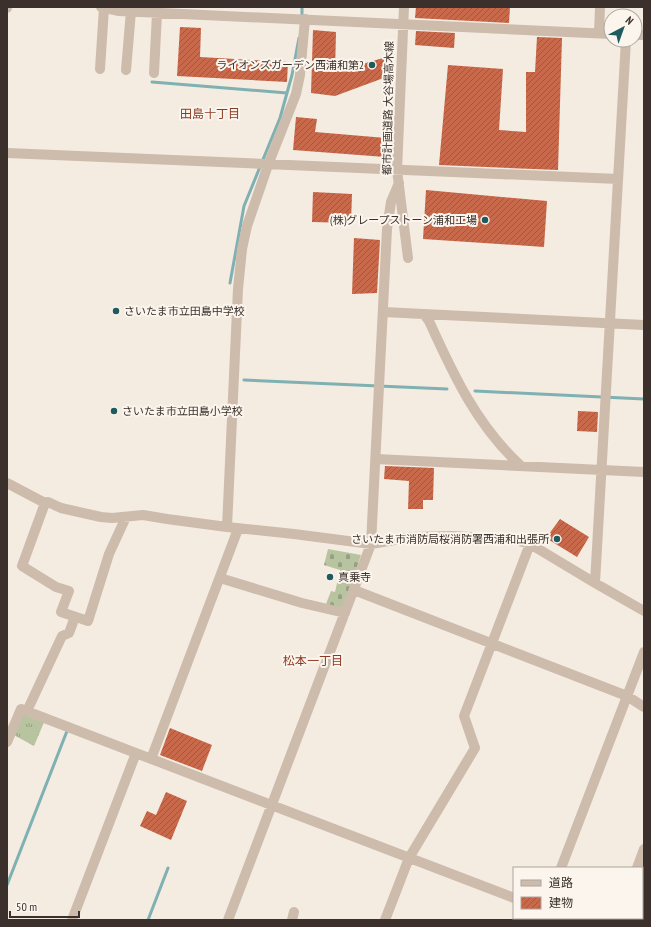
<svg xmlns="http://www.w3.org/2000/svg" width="651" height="927" font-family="'PT Sans Narrow','Noto Sans JP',sans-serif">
<defs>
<pattern id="grass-tufts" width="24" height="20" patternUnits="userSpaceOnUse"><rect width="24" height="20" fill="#b8c4a0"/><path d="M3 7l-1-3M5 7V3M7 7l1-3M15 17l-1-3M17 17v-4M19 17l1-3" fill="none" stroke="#97a083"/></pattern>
<pattern id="cemetery-stones" width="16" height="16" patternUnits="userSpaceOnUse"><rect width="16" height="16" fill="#b8c4a0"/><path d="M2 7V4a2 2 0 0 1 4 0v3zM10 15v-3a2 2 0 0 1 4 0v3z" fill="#97a083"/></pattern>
<pattern id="building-hatch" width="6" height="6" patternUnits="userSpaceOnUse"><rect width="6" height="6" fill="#c8694b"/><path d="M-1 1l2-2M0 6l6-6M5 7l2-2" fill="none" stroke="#a4573f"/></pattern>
</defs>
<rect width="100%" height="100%" fill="#f4ebe1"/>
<path fill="url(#grass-tufts)" d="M22 711 45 720 34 746 12 734Z"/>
<path fill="url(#cemetery-stones)" d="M328 549 361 555 344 605 341 609 326 604 331 591 335 592 340 570 324 565Z"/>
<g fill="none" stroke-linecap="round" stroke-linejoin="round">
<path stroke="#7fb0b2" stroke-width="3" d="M302 7V18
M152 82 287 93
M230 283 244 206 280 118 292 75 299 38
M244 380 447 389
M475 391 644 399
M7 885 67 731
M148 920 168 868"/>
</g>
<path fill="url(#building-hatch)" d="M416 7H510L509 23 415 18Z
M180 27 201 28 200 57 288 62 287 82 177 76Z
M313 30 336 32 335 72 383 58 389 76 335 96 311 93Z
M416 31 455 33 454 48 415 45Z
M537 37 562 38 558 170 439 165 448 65 503 69 499 130 526 132V72H535Z
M296 117 317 119 315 132 386 138 385 157 293 150Z
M426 190 547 201 544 247 423 239Z
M313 192 352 194 351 223 312 222Z
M354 238 380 240 377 293 352 294Z
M578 411 598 412 597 432 577 431Z
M385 466 434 468 433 500H423V509H408L409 481 384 479Z
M560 519 589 537 577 557 546 538Z
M170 728 212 745 202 771 160 755Z
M166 792 187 801 171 840 140 826 147 811 156 815Z"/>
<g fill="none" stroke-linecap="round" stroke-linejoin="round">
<path stroke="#cdbbac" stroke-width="10" d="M101 7 119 11 611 34
M404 7 397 170 408 258
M7 8V7
M599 33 600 7
M635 35H644
M100 69 104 8
M126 70 131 11
M154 73 157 13
M7 153 618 179
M383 312 644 325
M424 314 429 321C453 374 477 426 521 466
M376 459 644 472
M7 483 45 503 48 502 61 508 101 517 112 518 143 515 167 519 227 527 294 534 371 544 412 537 452 536 512 539 530 544 595 583 644 611
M45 503 22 566 56 587 69 591 61 612 88 621 109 554 126 517
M227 527 238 289 242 249 247 226 268 165 296 94 300 75 305 19
M220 578 302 603 345 613
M595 583 626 40
M354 590 627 696 644 707
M27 711 62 636 69 633 75 617
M7 742 21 709 514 898
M151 759 238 529
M561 868 644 652
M637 868 644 849
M565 918 570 920
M72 920 136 753
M228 920 371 544 387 229 391 202 399 183
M292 920 294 912
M385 920 409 858 475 748 464 716 530 544
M617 920 618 918"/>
<path stroke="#5c4a42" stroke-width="12" d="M642 918 644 912"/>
</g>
<g fill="#1f5a5e" stroke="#fbf5ee" stroke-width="1.5">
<circle cx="372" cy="65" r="4"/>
<circle cx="485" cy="220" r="4"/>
<circle cx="116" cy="311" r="4"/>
<circle cx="114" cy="411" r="4"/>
<circle cx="557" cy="539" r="4"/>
<circle cx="330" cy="577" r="4"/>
</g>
<g text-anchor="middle" stroke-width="4" stroke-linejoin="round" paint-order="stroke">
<g font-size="11" fill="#3b302b" stroke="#fbf5ee" text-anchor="end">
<text x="364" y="69">ライオンズガーデン西浦和第2</text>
<text x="477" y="224">(株)グレープストーン浦和工場</text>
<text x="124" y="315" text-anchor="start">さいたま市立田島中学校</text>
<text x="122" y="415" text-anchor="start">さいたま市立田島小学校</text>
<text x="549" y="543">さいたま市消防局桜消防署西浦和出張所</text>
<text x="338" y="581" text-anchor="start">真乗寺</text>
</g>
<g font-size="11" fill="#3b302b" stroke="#fbf5ee">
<text transform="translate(388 108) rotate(-89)" y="4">都市計画道路 大谷場高木線</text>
</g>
<g font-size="12" fill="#8c3b22" stroke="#fbf5ee">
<text x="210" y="118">田島十丁目</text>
<text x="313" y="665">松本一丁目</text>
</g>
</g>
<rect width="651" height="927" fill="none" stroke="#3b302b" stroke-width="16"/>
<rect x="513" y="867" width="130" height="52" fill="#fbf5ee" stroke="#aea6a0"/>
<rect x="521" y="880" width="20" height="6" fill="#cdbbac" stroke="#aea6a0"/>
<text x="549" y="887" font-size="12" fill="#3b302b">道路</text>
<rect x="521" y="897" width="20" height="12" fill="url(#building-hatch)" stroke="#aea6a0"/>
<text x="549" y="907" font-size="12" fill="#3b302b">建物</text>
<g transform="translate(623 28) rotate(41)"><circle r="19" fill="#fbf5ee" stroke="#aea6a0"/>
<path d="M0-3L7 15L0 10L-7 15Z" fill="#1f5a5e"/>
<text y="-6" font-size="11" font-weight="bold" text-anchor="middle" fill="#3b302b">N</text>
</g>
<path d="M10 911v6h69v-6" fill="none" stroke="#3b302b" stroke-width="2"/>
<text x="16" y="911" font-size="12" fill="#3b302b" stroke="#fbf5ee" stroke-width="3" paint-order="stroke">50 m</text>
</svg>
